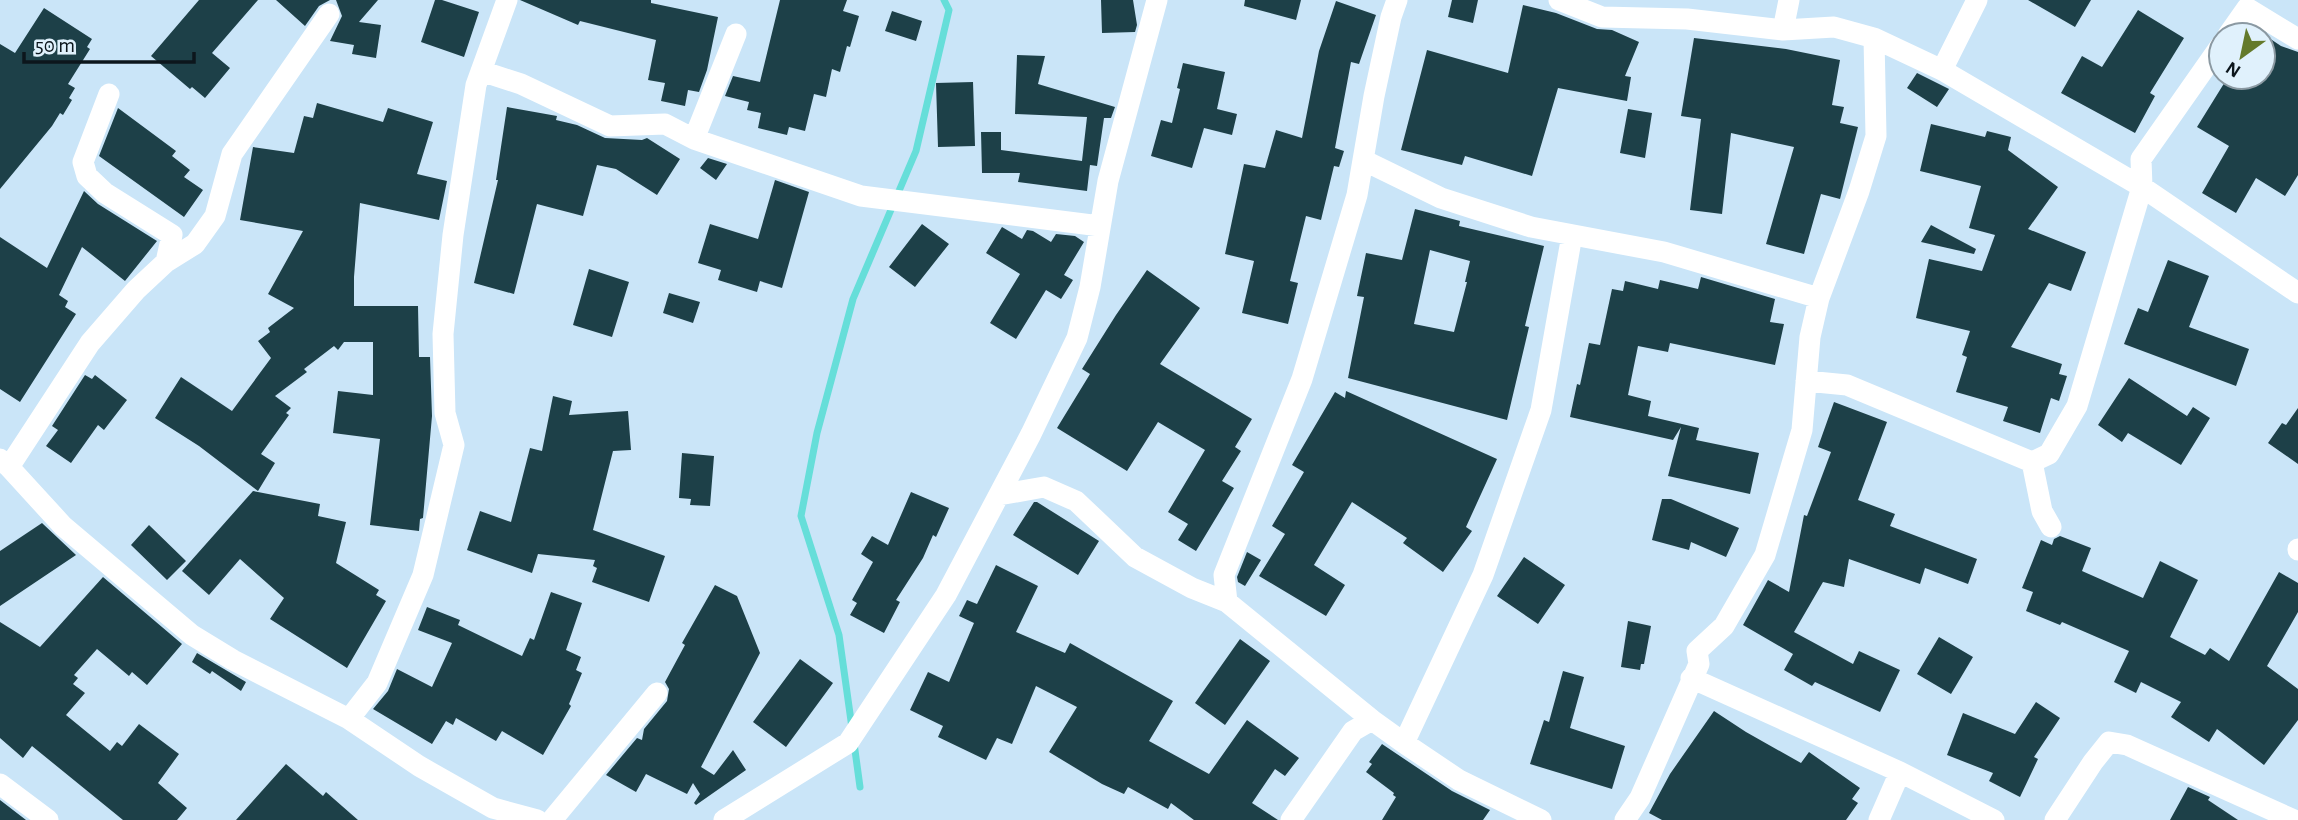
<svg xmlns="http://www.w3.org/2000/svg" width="2298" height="820" font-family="'Alegreya Sans',sans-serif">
<rect width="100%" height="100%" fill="#cae5f8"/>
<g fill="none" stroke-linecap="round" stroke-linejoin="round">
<path stroke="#66ded9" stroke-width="7" d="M852 728 839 635 801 516 817 433 853 299 916 151 949 10 944 0
M854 743 860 787"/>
</g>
<path fill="#1d4048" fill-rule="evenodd" d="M199 0H258L212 53 230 68 205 98 192 87 190 89 151 56Z
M276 0H330L319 6 305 26Z
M336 0H378L359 22 381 25 376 58 352 54 354 45 330 41 342 16Z
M435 0H442L479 12 464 57 421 42Z
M520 0H651V3L718 17 707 70 699 92 688 90 685 106 661 101 665 83 648 80 656 40 580 21 578 25Z
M780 0H847L843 11 859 16 850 47 847 46 840 72 832 69 826 97 814 94 805 131 789 127 787 135 758 128 761 113 747 110 749 102 725 96 733 76 760 82Z
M1101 0H1133L1137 25 1135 32 1102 33Z
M1245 0H1301L1296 20 1244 6Z
M1452 0H1478L1473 23 1448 17Z
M2028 0H2091L2075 27Z
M1336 1 1376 15 1359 64 1351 62 1335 148 1344 151 1339 167 1334 166 1321 220 1306 216 1290 281 1298 283 1288 324 1242 313 1254 261 1225 254 1244 164 1265 168 1276 130 1302 138 1319 51Z
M1523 5 1556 13 1597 29 1612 30 1639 42 1625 76 1631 77 1627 101 1558 88 1532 176 1465 156 1462 165 1401 150 1427 50 1508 73Z
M44 8 92 39 87 47 90 49 68 84 75 88 69 98 72 100 63 115 60 113 52 126 0 189V44L15 53Z
M2138 10 2184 38 2150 93 2155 96 2135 133 2061 93 2082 56 2102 67Z
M892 11 922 21 916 41 885 31Z
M2263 34 2281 46 2298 52V175L2285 196 2256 178 2236 213 2202 193 2229 146 2197 127 2228 77H2263Z
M1694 38 1786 49 1840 60 1832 105 1844 107 1840 123 1858 127 1840 199 1821 194 1804 254 1766 244 1794 147 1731 133 1722 214 1690 210 1701 119 1681 116Z
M1017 55 1045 56 1038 84 1115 107 1111 118H1104L1097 166 1090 165 1087 191 1018 182 1020 173H982L981 132H1001V150L1082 161 1087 117 1015 114Z
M1183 63 1225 72 1217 109 1237 114 1232 135 1204 128 1192 168 1151 156 1161 120 1172 123 1180 89 1177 88Z
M1917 73 1949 89 1937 107 1907 88Z
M973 82 975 146 938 147 936 83Z
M317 103 383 122 388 108 433 122 417 174 447 181 439 220 360 203 354 277V306H418L419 357H430L432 416 423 518 420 519 419 531 370 525 380 439 333 433 338 391 373 395V342H344L338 350 334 346 304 369 307 372 275 396 291 408 286 413 289 415 261 454 275 463 258 491 199 446 155 418 181 377 232 411 271 358 258 341 270 332 268 328 294 308 268 294 303 231 240 220 253 147 294 153 304 116 313 118Z
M507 107 557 116 556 120 577 125 605 138 642 140 647 138 680 159 657 195 616 169 597 165 583 216 537 204 514 294 474 283 498 180H496Z
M118 108 176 151 172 156 190 170 184 177 203 190 184 217 99 156Z
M1628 109 1652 113 1645 158 1620 153Z
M1931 124 1985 137 1987 131 2011 137 2008 150 2058 187 2028 229 2086 252 2071 291 2049 283 2011 347 2062 364 2059 374 2067 376 2059 401 2051 398 2040 433 2003 421 2008 407 1956 392 1967 357 1962 355 1970 331 1916 318 1929 259 1982 271 1995 235 1969 228 1981 186 1920 171Z
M708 158 727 164 716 180 700 168Z
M775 180 809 192 782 288 760 281 757 292 718 280 721 270 698 263 710 224 758 239Z
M84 191 98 204 157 241 125 281 82 247 59 295 68 301 65 307 76 314 20 402 0 389V237L47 268Z
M1415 209 1460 221 1459 226 1544 246 1525 326 1529 327 1507 420 1348 378 1364 297 1357 296 1366 253 1402 260ZM1430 250 1470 261 1465 282H1467L1454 332 1414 324Z
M922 224 949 244 915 287 889 267Z
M1931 225 1976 249 1974 254 1921 242Z
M1002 227 1022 239 1027 230 1033 231 1051 242 1056 234 1075 236 1084 242 1064 275 1073 280 1061 299 1046 290 1016 339 990 323 1020 274 986 253Z
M2168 260 2209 276 2189 327 2249 349 2236 386 2124 344 2138 308 2148 312Z
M589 269 629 282 612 337 573 325Z
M1147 270 1200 308 1160 364 1252 419 1235 447 1241 451 1222 481 1234 488 1196 551 1178 540 1188 524 1168 512 1205 450 1158 422 1127 471 1057 428 1090 374 1082 369 1116 315Z
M1701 277 1775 299 1770 322 1784 324 1775 365 1670 343 1668 352 1638 346 1628 395 1651 401 1648 416 1699 428 1696 440 1759 453 1750 494 1668 476 1681 427 1673 440 1570 417 1577 384 1580 385 1589 343 1600 345 1612 289 1623 291 1625 281 1658 289 1660 280 1698 289Z
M669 293 700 302 693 323 663 313Z
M85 375 92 379 95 375 127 400 104 430 98 425 71 463 46 446 58 430 52 426Z
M2129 378 2187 416 2193 407 2210 418 2181 465 2128 433 2122 442 2098 425Z
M1346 391 1497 459 1466 527 1472 531 1443 572 1403 543 1407 538 1352 502 1314 565 1345 585 1326 616 1259 576 1285 534 1272 526 1304 472 1292 465 1335 392 1345 398Z
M553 396 572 401 569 415 628 411 631 450 613 451 593 530 665 556 649 602 592 582 597 568 593 566 595 560 538 554 532 573 467 550 480 511 511 522 530 448 542 451Z
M1834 402 1887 422 1858 500 1895 514 1890 526 1977 559 1968 584 1925 568 1920 584 1849 559 1844 587 1823 582 1794 632 1853 664 1859 651 1900 670 1880 712 1815 682 1812 686 1784 670 1793 654 1743 625 1768 580 1789 592 1804 515 1807 516 1831 452 1818 447Z
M2298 408V464L2268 443 2282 423 2286 425Z
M682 453 714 456 710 506 690 505 691 499 679 498Z
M253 491 320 504 318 516 346 522 336 563 379 590 376 595 386 601 347 668 270 619 284 598 240 559 209 595 182 571Z
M911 492 949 508 936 537 933 535 923 558 896 600 900 602 884 633 850 615 857 603 852 600 873 562 861 554 872 536 888 545Z
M1662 499H1671L1739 528 1726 557 1691 542 1689 550 1652 540Z
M1034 502H1037L1099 541 1078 575 1013 535Z
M42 523 76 555 0 606V551Z
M149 525 186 561 167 580 131 545Z
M2060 536 2091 548 2082 571 2143 598 2160 561 2198 580 2170 637 2205 655 2210 648 2229 661 2279 572 2298 583V612L2267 666 2298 689V720L2264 765 2217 729 2209 742 2171 717 2181 702 2141 682 2136 693 2114 682 2129 651 2062 622 2060 625 2026 611 2033 592 2022 588 2041 540 2052 545 2054 539Z
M1247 552 1261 560 1245 586 1238 582 1237 577Z
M1524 557 1565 585 1538 624 1497 596Z
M996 565 1038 586 1016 632 1065 653 1070 643 1173 701 1149 741 1209 774 1247 720 1299 758 1285 776 1275 769 1252 803 1278 820H1194L1171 803 1168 809 1128 787 1124 794 1102 784 1049 752 1077 707 1036 686 1012 744 997 738 986 760 938 737 943 726 910 710 928 672 949 682 974 623 959 616 967 600 977 604Z
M103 577 182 644 147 685 132 672 129 676 97 649 74 675 78 678 73 684 85 693 66 715 110 751 117 742 122 746 139 724 179 754 158 783 187 808 177 820H123L32 746 23 758 0 738V622L40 647Z
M715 585 737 596 760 653 701 767 714 775 733 750 746 770 696 805 694 803 700 794 693 783 687 794 646 774 636 792 606 775 637 738 642 740 644 729 667 701 669 689 665 682 685 645 682 643Z
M551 592 582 603 566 650 581 657 576 670 582 673 569 704 571 706 543 755 502 731 496 741 456 718 453 725 446 721 432 744 373 709 388 691 397 669 432 687 452 643 418 630 427 607 460 620 458 625 522 656 530 638 534 640Z
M1628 621 1651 626 1644 664H1641L1640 670 1621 667Z
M1939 637 1973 657 1951 694 1917 674Z
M1240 639 1270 661 1225 725 1195 703Z
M197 653 246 682 241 691 212 671 210 674 192 662Z
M800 659 833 683 786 747 753 722Z
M1563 671 1584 677 1570 728 1625 746 1612 789 1530 764 1544 720 1549 722Z
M2036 702 2060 718 2034 757 2038 759 2020 797 1989 781 1993 773 1947 755 1963 713 2015 734Z
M1714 711 1746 732 1801 763 1809 752 1860 788 1852 799 1858 803 1846 820H1662L1649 813 1670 774Z
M1382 744 1452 791 1490 810 1483 820H1382L1396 797 1393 795 1394 793 1366 772 1372 764 1369 762Z
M286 764 323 796 326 792 358 820H236Z
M2188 787 2210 797 2208 800 2238 820H2170Z
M0 800 26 820H0Z"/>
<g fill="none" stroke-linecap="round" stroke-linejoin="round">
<path stroke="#fff" stroke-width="21" d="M1559 0 1602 17 1687 19 1783 30 1834 27 1874 38 1942 70 2142 187 2298 293
M1783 30 1789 0
M2228 35 2247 8 2298 39
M1942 70 1977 0
M481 71 521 84 610 126 665 124 694 139 861 196 1100 226
M109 94 83 162 87 176 105 193 172 235 166 262
M694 139 736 34
M1363 160 1441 198 1531 227 1664 252 1819 298
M1806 381 1847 385 2032 462
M0 459 9 467 63 526 192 635 233 660 349 719 419 766 493 808 537 820
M9 467 90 343 136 290 166 262 195 244 215 216 232 154 329 14
M999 495 1044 487 1076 501 1135 557 1192 588 1227 602 1372 720 1404 743 1459 780 1541 820
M2051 527 2042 511 2032 462 2049 454 2077 406 2142 187 2141 159 2221 45
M2298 549V550
M1227 602 1224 575 1302 379 1357 195 1374 96 1391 17 1397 0
M1691 678 1900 772 1879 820
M349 719 377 683 423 575 454 445 445 413 443 334 453 235 476 85 507 0
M1404 743 1483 575 1541 410 1572 235
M1900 772 1994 820
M0 784 48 820
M552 820 657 693
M724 820 848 743 946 595 1031 434 1077 338 1090 287 1108 181 1157 0
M1291 820 1353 731 1372 720
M1625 820 1640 798 1699 664 1697 651 1724 626 1765 555 1802 430 1810 337 1819 298 1859 191 1876 136 1874 38
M2055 820 2093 762 2109 742 2127 745 2294 820"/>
</g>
<g transform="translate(2242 56) rotate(213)"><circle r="33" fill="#e0f1fc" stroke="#8b99a2" stroke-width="2"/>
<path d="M0-5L12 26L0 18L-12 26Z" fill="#647a2b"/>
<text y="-10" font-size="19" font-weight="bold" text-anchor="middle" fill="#0c161c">N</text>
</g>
<path d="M24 52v10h170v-10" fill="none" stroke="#0c161c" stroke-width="3.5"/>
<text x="35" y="52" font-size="21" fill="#0c161c" stroke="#e0f1fc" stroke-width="5" paint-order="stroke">50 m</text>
</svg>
